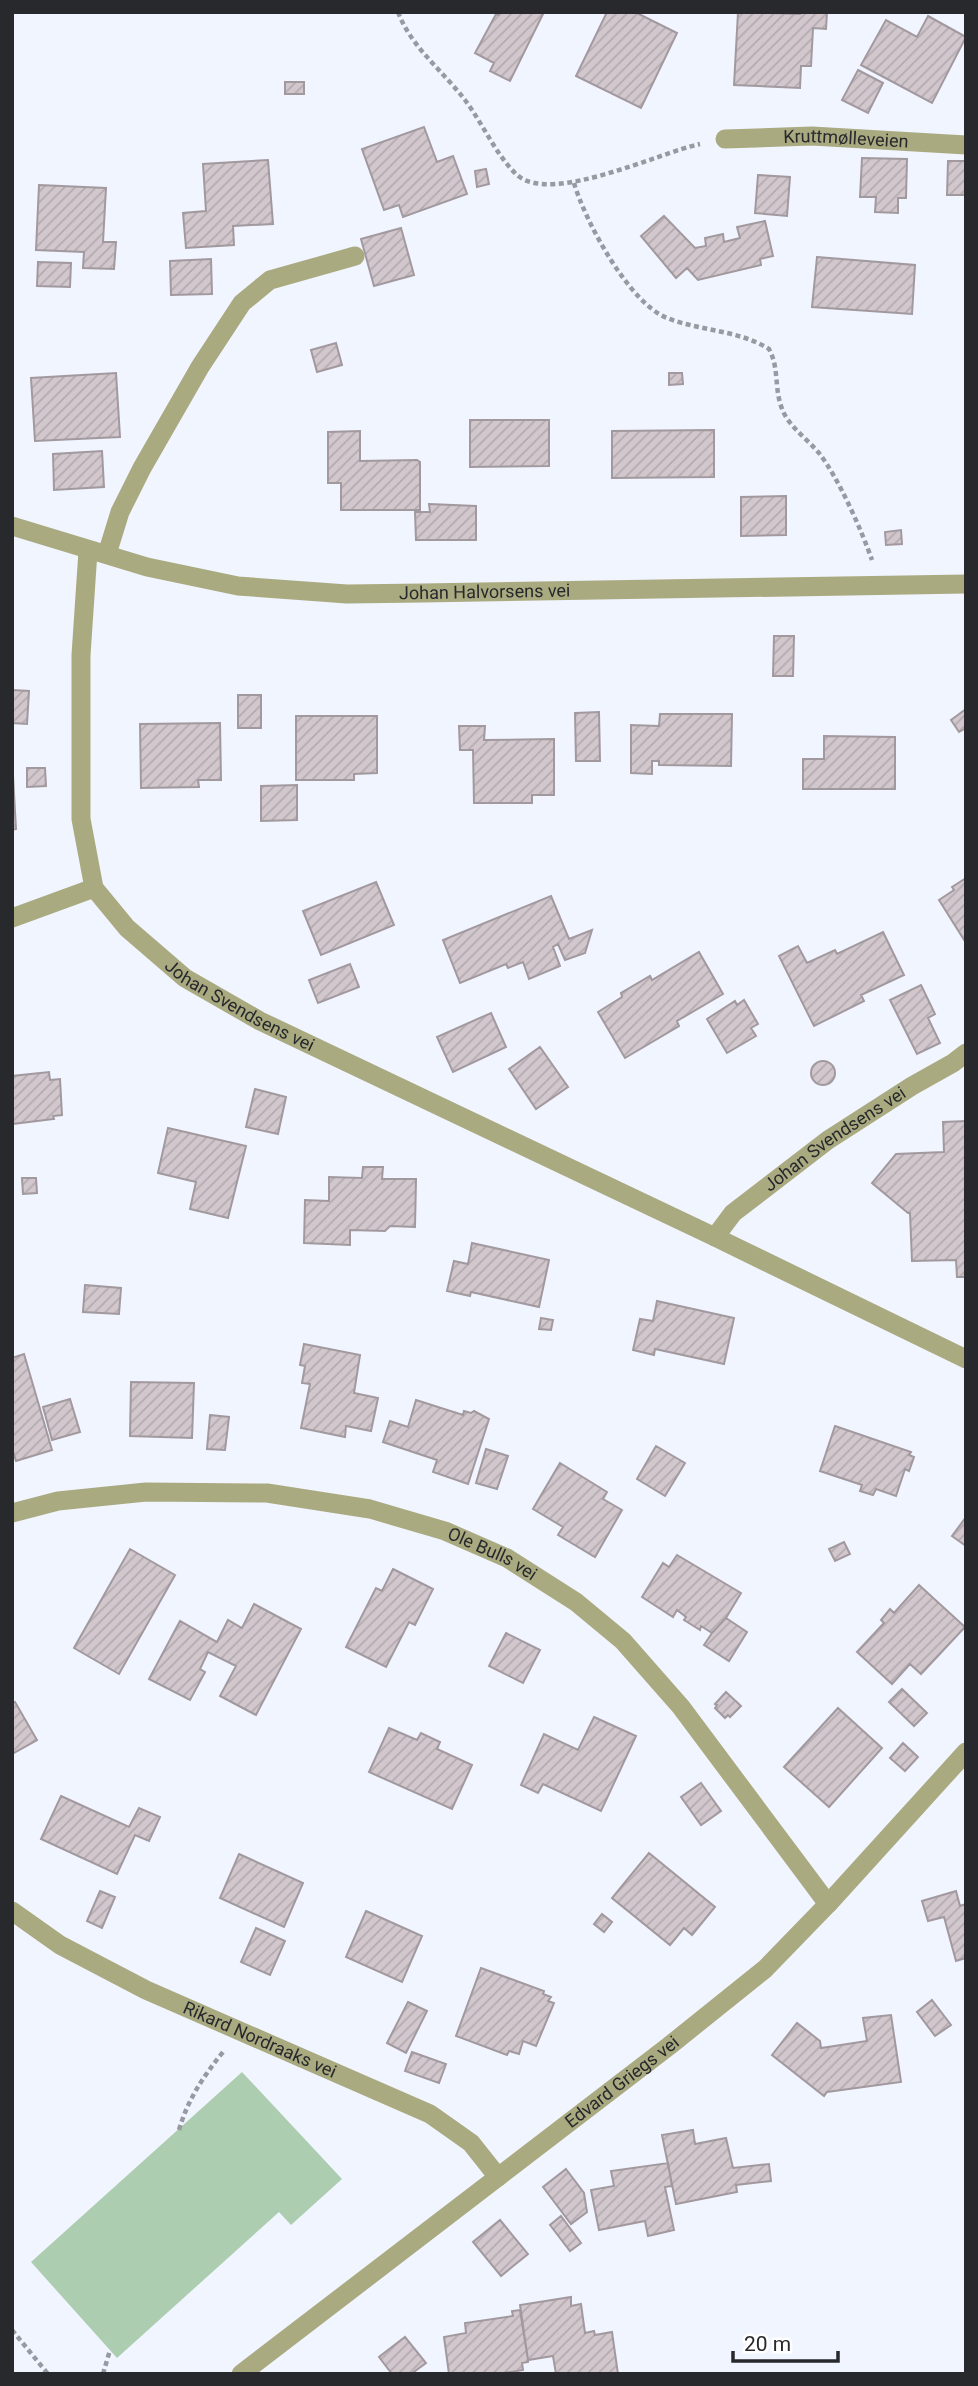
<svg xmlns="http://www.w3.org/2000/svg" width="978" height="2386" font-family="Roboto,sans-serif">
<defs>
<pattern id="building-hatch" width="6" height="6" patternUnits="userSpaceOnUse" patternTransform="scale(1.75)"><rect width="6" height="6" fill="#d1c7cd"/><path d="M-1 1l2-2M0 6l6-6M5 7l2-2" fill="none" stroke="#b3abb0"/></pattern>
</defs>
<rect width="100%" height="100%" fill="#f1f5ff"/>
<path fill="#adcdb1" d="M242 2072 342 2179 291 2225 279 2212 117 2358 31 2262Z"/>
<path fill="url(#building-hatch)" stroke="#a2999f" stroke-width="2" d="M500 12H544L510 81 490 71 494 63 475 53 496 14 498 15Z
M607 12H635L677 33 641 108 576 76Z
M738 12 800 14V12H827L826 29 813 28 811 66H801L800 88 734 85Z
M928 16 966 37 932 103 861 65 886 20 917 37Z
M858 70 883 83 868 113 842 100Z
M285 82H304V94H285Z
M424 127 437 162 453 156 467 194 403 217 399 205 384 210 362 149Z
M862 158 907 159 906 198H898V213L875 212 876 197H860Z
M268 160 273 224 233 226 234 245 186 248 183 213 206 211 203 164Z
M948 161H966V195H947Z
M486 169 489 184 477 187 475 171Z
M758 175 790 177 787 216 755 213Z
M39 185 106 188 103 242H116L114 269 83 268 84 252 36 250Z
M664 216 695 248 706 246 705 238 723 234 724 242 740 238 737 227 765 221 773 256 760 259 761 265 698 280 687 268 676 278 641 236Z
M401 228 414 275 374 286 361 239Z
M817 257 915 265 912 314 812 307Z
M211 259 212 294 171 295 170 261Z
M38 262 71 263 70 287 37 286Z
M336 343 342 365 317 372 311 350Z
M116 373 120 437 35 441 31 378Z
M669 373H682L683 384 669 385Z
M470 420H549V466L470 467Z
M714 430V477L612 478V431Z
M360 431V461L417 460 420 462V510H341V483H328V432Z
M102 451 104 487 54 490 53 454Z
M786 496V535L741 536V497Z
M429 504 476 506V540H416L415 512H430Z
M901 530 902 544 886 545 885 532Z
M774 636H794L793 676H773Z
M12 690 29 691 27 724 12 723Z
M238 695H261V728H238Z
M966 709V728L959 732 951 720Z
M599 712 600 761H576L575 713Z
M660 714H732L731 766 659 765V761H652V774L631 773V725L659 726Z
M296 716H377V773L354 774V780H296Z
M220 723 221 780H198L199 787 141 788 140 724Z
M459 726H485L484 740 554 739V795H532V803H474L473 750H460Z
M824 736 895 737V789H803V759H824Z
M12 758 16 829 12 830Z
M27 768H45L46 786 27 787Z
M297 785V820L261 821V786Z
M966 878V943L939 900 954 890 952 887Z
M376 882 394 925 321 955 303 911Z
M551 896 569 939 592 930 585 953 565 960 558 944 553 947 560 966 529 979 523 962 508 968 506 964 460 983 443 940Z
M883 932 904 975 861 995 864 1001 814 1026 779 956 798 946 807 963 835 950 837 954Z
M699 952 723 994 677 1021 679 1026 625 1058 598 1012 622 997 621 993 650 976 652 980Z
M350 964 359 987 318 1003 309 980Z
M921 985 935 1014 928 1018 940 1043 917 1054 890 1000Z
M744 1000 758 1024 751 1028 756 1036 727 1053 707 1019 735 1001 737 1005Z
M491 1013 506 1047 453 1072 437 1037Z
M540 1047 568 1087 536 1109 509 1069Z
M811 1073a12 12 0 1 1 24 0a12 12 0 1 1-24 0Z
M49 1072 50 1080 60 1079 62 1115 53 1116 54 1119 12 1124V1076Z
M255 1089 286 1097 278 1134 246 1127Z
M966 1121V1277H957L956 1260 912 1261 910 1213H908L872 1183 896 1154 944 1152 943 1122Z
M168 1128 246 1146 228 1218 190 1209 196 1182 158 1173Z
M363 1167H383L382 1179H416L415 1227 390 1226 385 1231 350 1230V1245L304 1243 305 1200 329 1201V1177L362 1178Z
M22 1178H36L37 1193 23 1194Z
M472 1243 549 1260 539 1307 471 1292 470 1296 447 1291 454 1261 468 1264Z
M85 1285 121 1288 119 1314 83 1312Z
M657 1301 734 1318 724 1364 655 1349 654 1355 633 1350 640 1319 653 1321Z
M541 1318 553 1320 551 1330 539 1329Z
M304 1344 360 1355 354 1393 378 1398 371 1431 346 1426 345 1437 301 1428 310 1384 302 1383 305 1366 300 1365Z
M24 1354 52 1450 16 1461 12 1448V1358Z
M131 1382 194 1383 192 1438 130 1436Z
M70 1399 80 1432 52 1440 43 1407Z
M416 1400 463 1415 464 1411 471 1413 474 1411 489 1419 468 1484 433 1472 437 1460 383 1442 390 1421 408 1427Z
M210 1415 229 1417 225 1450 207 1449Z
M835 1426 911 1452 909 1455 914 1457 909 1471 905 1469 896 1496 876 1489 873 1495 860 1491 862 1485 820 1471Z
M656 1446 685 1463 665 1496 637 1479Z
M486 1449 508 1456 497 1489 476 1483Z
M560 1463 607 1492 603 1499 622 1510 595 1557 558 1535 563 1527 533 1509Z
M966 1517V1546L952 1536Z
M844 1542 850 1554 835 1561 829 1549Z
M130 1549 175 1575 119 1674 74 1648Z
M677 1555 741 1593 726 1618 712 1633 701 1626 700 1630 684 1620 686 1617 677 1610 673 1617 642 1597 663 1563 669 1567Z
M393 1569 433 1589 415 1625 409 1622 386 1667 346 1647 376 1588 382 1591Z
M919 1585 965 1627 921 1674 910 1664 892 1684 857 1652 884 1623 881 1620 890 1609 894 1613Z
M254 1604 301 1629 256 1715 220 1696 236 1666 208 1652 200 1669 205 1672 190 1700 149 1679 180 1621 217 1642 228 1620 242 1628Z
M726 1618 747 1632 729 1661 704 1645 712 1633Z
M506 1633 540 1650 523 1683 489 1666Z
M902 1689 927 1713 914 1726 889 1702Z
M726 1692 741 1706 730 1717 728 1715 725 1718 715 1708 717 1705 715 1704Z
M15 1702 37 1740 12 1754V1703Z
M838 1708 882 1748 829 1807 784 1767Z
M594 1717 636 1736 601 1811 543 1784 538 1793 521 1785 544 1734 578 1750Z
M389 1728 417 1740 421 1733 440 1742 437 1749 472 1765 452 1809 369 1772Z
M903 1743 918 1757 905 1771 890 1758Z
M701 1783 721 1811 701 1825 681 1797Z
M61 1796 129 1827 139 1808 160 1817 149 1841 135 1835 117 1874 41 1839Z
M649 1853 715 1907 692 1935 684 1928 670 1945 612 1898Z
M239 1854 303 1883 284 1927 220 1898Z
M100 1891 115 1897 102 1928 87 1921Z
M956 1891 960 1906 966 1904V1958L956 1961 944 1917 928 1921 922 1901Z
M366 1911 422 1936 402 1982 346 1957Z
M602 1914 612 1922 604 1932 594 1924Z
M256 1928 285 1941 270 1975 241 1962Z
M481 1968 544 1991 543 1994 551 1997 548 2001 554 2003 536 2046 523 2041 519 2054 509 2051 507 2055 456 2036Z
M932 2000 951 2025 935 2036 917 2012Z
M408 2002 427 2011 406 2053 387 2043Z
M891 2015 901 2082 827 2092 824 2096 772 2055 797 2023 820 2041 821 2048 867 2041 863 2018Z
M412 2052 446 2064 439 2083 405 2071Z
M693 2130 695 2144 726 2138 733 2168 769 2164 771 2181 736 2185 737 2192 676 2204 662 2135Z
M668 2163 672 2186 665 2187 674 2230 648 2236 645 2221 599 2230 591 2190 614 2186 611 2171Z
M566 2169 584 2193 587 2212 571 2224 543 2187Z
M561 2216 581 2243 570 2251 550 2225Z
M500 2220 528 2254 501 2276 473 2242Z
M571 2297V2306L581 2304 585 2333 594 2331 595 2335 612 2332 618 2374H556L553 2356 528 2360 520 2305Z
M520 2310 528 2360V2362L522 2363 523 2370 498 2374H449L444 2337 466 2333 465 2323 513 2316 512 2311Z
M405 2337 426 2363 411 2374H392L379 2357Z"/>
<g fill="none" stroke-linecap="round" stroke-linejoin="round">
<path stroke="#979aa1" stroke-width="4.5" stroke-dasharray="5 3.5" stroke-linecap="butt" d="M398 12C411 47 443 71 465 100 483 124 496 155 517 175 551 205 658 153 700 144
M574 183C585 221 629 303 667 318 700 331 739 330 769 349 781 371 772 393 786 417 795 431 808 440 819 453 839 479 861 529 872 560
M179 2130C188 2099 203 2077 223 2052
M12 2330 48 2374
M103 2374 110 2350"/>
<path stroke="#aaaa80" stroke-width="19" d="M107 554 120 512 142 468 200 367 242 303 270 280 355 256"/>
<g stroke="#aaaa80" stroke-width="19">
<path id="s1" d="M725 139 812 136 966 145"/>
<path id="s2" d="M12 526 147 567 238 586 347 594 422 593 966 584"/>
<path id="s3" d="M88 551 81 655V819L94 888 127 928 185 978 260 1021 715 1237 966 1359"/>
<path d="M12 918 94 888"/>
<path id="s4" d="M715 1237 733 1213 828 1140 912 1086 953 1063 966 1053"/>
<path id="s5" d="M12 1513 58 1501 146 1492 267 1493 370 1509 445 1531 507 1558 576 1602 623 1641 681 1707 828 1904"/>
<path id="s6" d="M12 1911 60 1945 146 1990 430 2114 471 2143 498 2177"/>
<path id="s7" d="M241 2374 669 2046 765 1969 828 1904 966 1752"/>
</g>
</g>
<g text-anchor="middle" stroke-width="5" stroke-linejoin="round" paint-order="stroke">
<g font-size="18" fill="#28292d" stroke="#fff">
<text dy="6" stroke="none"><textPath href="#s1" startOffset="121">Kruttmølleveien</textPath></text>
<text dy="6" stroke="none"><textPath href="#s2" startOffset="481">Johan Halvorsens vei</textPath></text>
<text dy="6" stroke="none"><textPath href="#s3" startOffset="528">Johan Svendsens vei</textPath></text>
<text dy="6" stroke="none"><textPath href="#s4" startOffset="156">Johan Svendsens vei</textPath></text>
<text dy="6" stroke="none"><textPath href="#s5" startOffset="492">Ole Bulls vei</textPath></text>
<text dy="6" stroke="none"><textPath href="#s6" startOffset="280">Rikard Nordraaks vei</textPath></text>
<text dy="6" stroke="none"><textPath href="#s7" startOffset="480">Edvard Griegs vei</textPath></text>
</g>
</g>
<rect width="978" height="2386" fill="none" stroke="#28292d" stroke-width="28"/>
<path d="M733 2351v10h105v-10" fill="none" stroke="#28292d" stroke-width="3.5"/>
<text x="744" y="2351" font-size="21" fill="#28292d" stroke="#ffffff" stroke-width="5" paint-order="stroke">20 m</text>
</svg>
